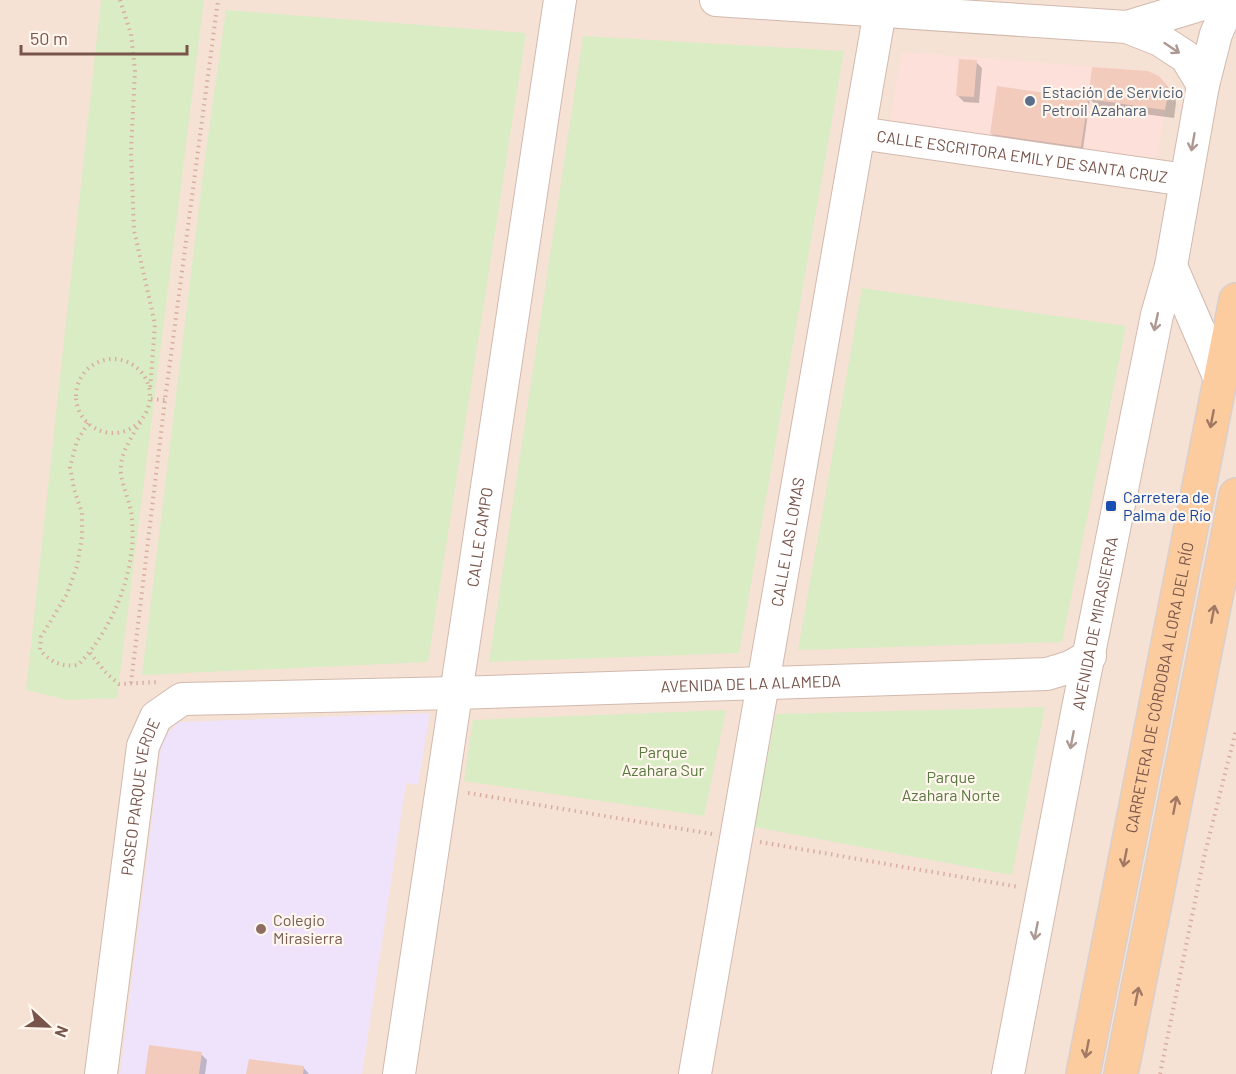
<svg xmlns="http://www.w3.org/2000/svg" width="1236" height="1074" font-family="Barlow,sans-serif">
<rect width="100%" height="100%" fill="#fdf1e7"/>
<path fill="#f5e2d5" d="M0 0H1236V1074H0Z"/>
<path fill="#fee0da" d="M902 52 1148 71 1159 76 1166 84 1168 93 1155 166 889 126Z"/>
<path fill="#eee3fa" d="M430 713 418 785 406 783 362 1074H120L162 739 179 722Z"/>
<path fill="#daecc4" d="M101 0H204L117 698 68 700 26 690Z
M226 10 526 33 428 662 142 675 206 150Z
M583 36 844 51 739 653 489 662Z
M862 288 1126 326 1062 642 798 650Z
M1045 707 1012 875 754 827 776 714Z
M726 710 704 816 464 781 473 720Z"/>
<path fill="#0003" d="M976 62 982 68 979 103 964 102 958 96Z
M1093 69 1159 77 1175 95 1176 103 1174 118 1099 108 1090 99 1083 149 994 136 992 134 998 88 1089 101Z
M201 1054 207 1060 205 1074H147Z
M303 1067 309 1074H248Z"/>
<path fill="#f3cbbd" d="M959 59 977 60 974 97 956 96Z
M1092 67 1148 71 1159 76 1166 84 1168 93 1165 110 1088 99Z
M997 86 1088 99 1081 147 990 134Z
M149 1045 202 1052 199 1074H145Z
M249 1059 304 1066 303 1074H246Z"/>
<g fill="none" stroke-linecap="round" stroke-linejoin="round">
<g stroke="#d2b9ae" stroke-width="34">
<g id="minor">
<path d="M716 0 1127 27 1160 40 1186 57 1203 85"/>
<path d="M1127 27 1203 4 1209 0"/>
<path id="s1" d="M859 133 1186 180"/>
<path d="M1171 266 1220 379"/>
<path id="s2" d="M101 1074 143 746 156 717 182 699 456 693 1047 674 1070 667 1090 656"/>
<path id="s3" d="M399 1074 560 0"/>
<path id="s4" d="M695 1074 880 11"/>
<path id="s5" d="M1008 1074 1078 708 1157 315 1171 266 1203 85 1216 34 1231 0"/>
</g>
</g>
<g stroke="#d9cfcc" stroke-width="36">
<g id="major">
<path id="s6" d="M1083 1074 1236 300"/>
<path d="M1121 1074 1236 495"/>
</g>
</g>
<path stroke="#d9aea0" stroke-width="4" stroke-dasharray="1.5 4.5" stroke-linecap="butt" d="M120 0 131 34 135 70 131 151 134 230 155 324 150 391
M76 396a37 37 0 1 1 74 0a37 37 0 1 1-74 0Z
M151 399 165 400
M88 423 77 441 70 467 74 489 82 513V537L77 566 67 594 41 637 40 650C52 663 61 667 78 665 113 629 137 570 132 519 131 506 126 495 123 483 115 459 130 440 142 420
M90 653 107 674 119 684 160 682
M131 683 165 400 218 0
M468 793 712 834
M760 842 1019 887
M1160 1074 1204 857 1236 730"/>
<use href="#minor" stroke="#fff" stroke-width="32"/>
<use href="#major" stroke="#fdcc9e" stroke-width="33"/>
</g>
<defs><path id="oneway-shaft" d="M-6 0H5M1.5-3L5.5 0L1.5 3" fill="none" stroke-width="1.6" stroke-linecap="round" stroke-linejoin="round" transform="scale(1.5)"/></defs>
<g stroke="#ae9892">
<use href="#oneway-shaft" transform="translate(1172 48) rotate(34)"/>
<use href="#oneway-shaft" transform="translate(1193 142) rotate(100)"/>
<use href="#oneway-shaft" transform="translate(1156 322) rotate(102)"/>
<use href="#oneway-shaft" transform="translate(1072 740) rotate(101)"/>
<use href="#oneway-shaft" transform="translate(1036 931) rotate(101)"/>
</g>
<g stroke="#a07863">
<use href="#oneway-shaft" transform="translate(1212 419) rotate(101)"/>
<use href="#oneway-shaft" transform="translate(1213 614) rotate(-79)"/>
<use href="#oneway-shaft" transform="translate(1175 805) rotate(-79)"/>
<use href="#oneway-shaft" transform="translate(1125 858) rotate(101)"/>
<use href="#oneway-shaft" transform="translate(1137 996) rotate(-79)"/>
<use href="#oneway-shaft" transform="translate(1087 1049) rotate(101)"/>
</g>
<circle fill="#5c6f8a" stroke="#fff6ee" stroke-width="2" cx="1030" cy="101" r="6"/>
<rect fill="#1a4fb4" stroke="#fff6ee" stroke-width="2" x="1105" y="500" width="12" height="12" rx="3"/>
<circle fill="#8d6e63" stroke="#fff6ee" stroke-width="2" cx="261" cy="929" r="6"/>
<g text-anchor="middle" stroke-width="4.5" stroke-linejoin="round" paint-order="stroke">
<g font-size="16" fill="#4e5e75" stroke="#fff6ee" text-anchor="start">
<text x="1042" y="98">Estación de Servicio<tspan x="1042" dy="18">Petroil Azahara</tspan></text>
</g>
<g font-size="16" fill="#78544a" stroke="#fff6ee">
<text dy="6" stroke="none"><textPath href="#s1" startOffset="165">CALLE ESCRITORA EMILY DE SANTA CRUZ</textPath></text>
<text dy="6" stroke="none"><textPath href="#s3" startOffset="543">CALLE CAMPO</textPath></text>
<text dy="6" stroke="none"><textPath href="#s4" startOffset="540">CALLE LAS LOMAS</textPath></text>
<text dy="6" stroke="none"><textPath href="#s5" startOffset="459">AVENIDA DE MIRASIERRA</textPath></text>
<text dy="6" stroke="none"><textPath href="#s2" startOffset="963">AVENIDA DE LA ALAMEDA</textPath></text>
<text dy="6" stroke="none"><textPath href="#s6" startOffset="394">CARRETERA DE CÓRDOBA A LORA DEL RÍO</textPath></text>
<text dy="6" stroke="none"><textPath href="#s2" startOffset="280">PASEO PARQUE VERDE</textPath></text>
</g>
<g font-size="16" fill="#164399" stroke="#fff6ee" text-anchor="start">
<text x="1123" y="503">Carretera de<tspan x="1123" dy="18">Palma de Río</tspan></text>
</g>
<g font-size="16" fill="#58783f" stroke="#fff6ee">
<text x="663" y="758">Parque<tspan x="663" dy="18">Azahara Sur</tspan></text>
<text x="951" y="783">Parque<tspan x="951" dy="18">Azahara Norte</tspan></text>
</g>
<g font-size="16" fill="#785e54" stroke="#fff6ee" text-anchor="start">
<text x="273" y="926">Colegio<tspan x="273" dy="18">Mirasierra</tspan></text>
</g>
</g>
<g transform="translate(48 1026) rotate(112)" stroke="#fff6ee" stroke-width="4.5" paint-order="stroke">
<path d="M0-4.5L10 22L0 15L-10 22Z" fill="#78544a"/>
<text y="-9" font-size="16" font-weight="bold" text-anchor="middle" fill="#78544a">N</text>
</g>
<path d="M21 45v9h166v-9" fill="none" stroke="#78544a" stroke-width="3"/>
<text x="30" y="45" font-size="18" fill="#78544a" stroke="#fff6ee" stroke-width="4.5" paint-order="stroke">50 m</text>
</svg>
